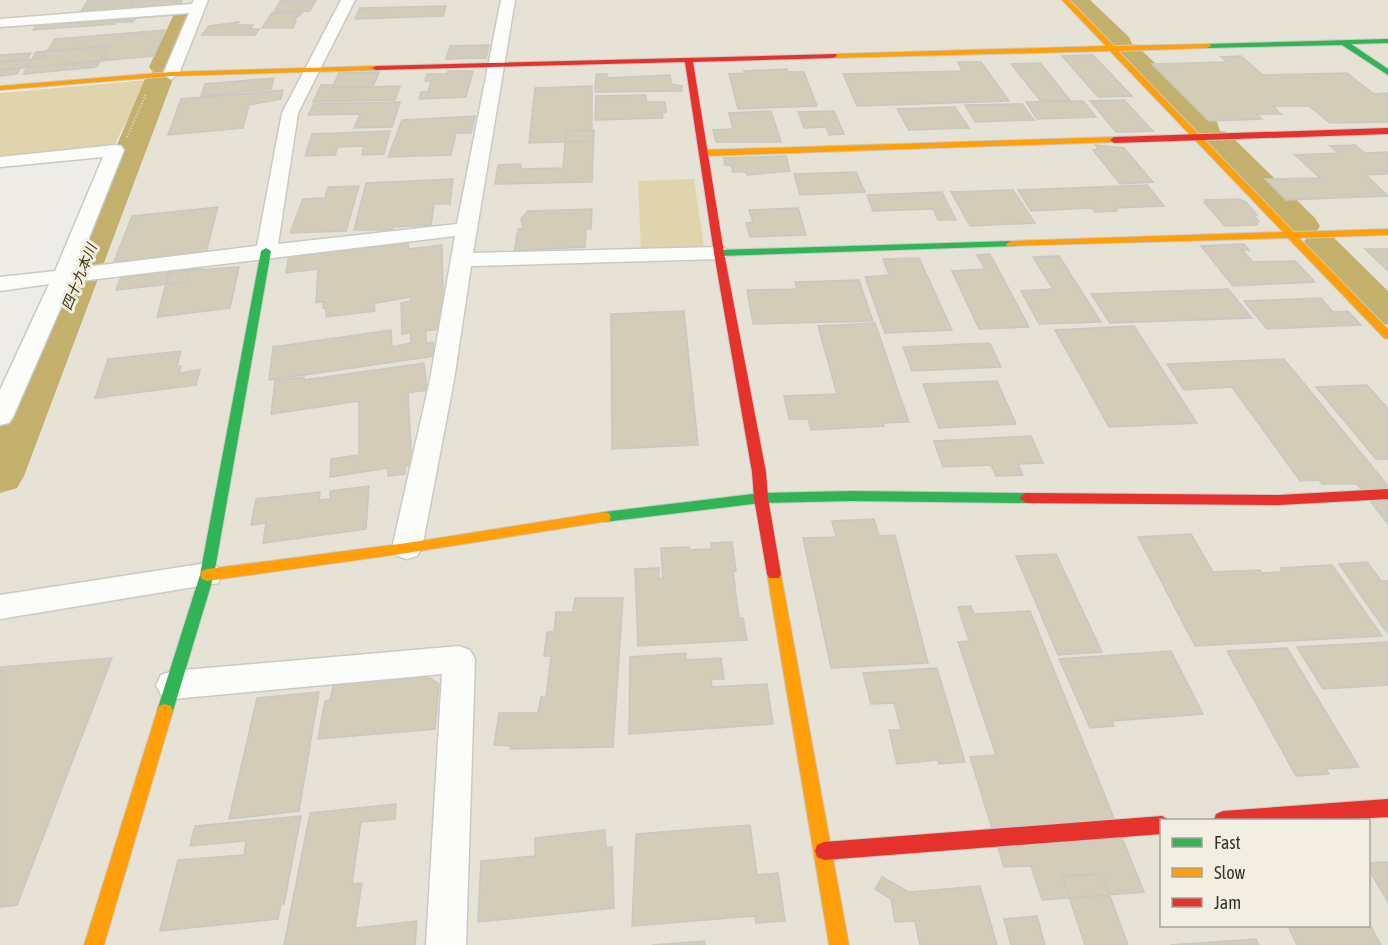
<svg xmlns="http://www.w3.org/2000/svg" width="1388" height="945" font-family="'Asap Condensed','Noto Sans JP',sans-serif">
<rect width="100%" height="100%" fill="#eeece6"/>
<path fill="#e6e2d5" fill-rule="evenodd" d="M0 0H1388V945H0V409L156 73 0 86ZM1162 820H1368V926H1162Z"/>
<path fill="#e0d4ac" d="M147 80 114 146 0 157V93Z
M694 179 704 248 641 250 638 181Z"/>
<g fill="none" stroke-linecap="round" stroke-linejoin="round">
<path fill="#c3b06d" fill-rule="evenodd" d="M1064 0H1090L1129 37 1132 44 1136 45 1217 122 1220 131 1227 132 1315 218 1320 226 1315 234 1302 237 1289 234 1205 146 1200 139 1202 137 1195 136 1118 57 1115 50 1111 49Z
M186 7 195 9 198 14 177 67 169 74 173 79 24 476 17 488 0 493V419L145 79 153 72 149 67 174 14 177 9Z
M1320 234 1333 237 1388 291V325L1374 321 1307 253 1302 245 1307 237Z"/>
</g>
<path fill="#d2ccb8" stroke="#c9c7c2" stroke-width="1.5" d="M88 0H133L125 15 119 16 115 24 33 30 42 17 79 15Z
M134 0H182L175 15 136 18 133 22H117L119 16 126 15Z
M281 0H316L310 11 274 12Z
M446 6 443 16 355 19 360 8Z
M272 13H302L293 21H296L293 28H262Z
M239 22 237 25H253L250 29H259L255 35H202L209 26Z
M165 30 154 56 0 70V62L43 58 55 39Z
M489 45 486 58 446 59 450 46Z
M108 46 97 67 23 74 36 52Z
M31 53 17 74 0 76V55Z
M31 53 17 74 0 76V55Z
M1093 55 1132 96 1098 97 1062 56Z
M1241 56 1263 75 1347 73 1374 94 1388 93V122L1330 123 1309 106H1273L1281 114H1256L1262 119 1209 121 1152 64 1227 62 1221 57Z
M958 62H981L1009 101 857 106 843 74 962 71Z
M1040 63 1070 100H1040L1011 64Z
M787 69 788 72H804L817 106 738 109 729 74 745 73 744 71Z
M448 71H473L466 97 419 99 421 92H428L431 81H425L427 74H447Z
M448 71H473L466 97 419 99 421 92H428L431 81H425L427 74H447Z
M379 72 373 87 332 88 339 73Z
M596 74H607V78L670 75 671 84 682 86V91L595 92Z
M274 78 271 89 201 96 205 84Z
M321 85H334L332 88 400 86 395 100 313 102Z
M321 85H334L332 88 400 86 395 100 313 102Z
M592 86V141L529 143 535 88Z
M283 90 281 99 249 105 243 128 168 135 181 99Z
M646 95V102H665L666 112 662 113 663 118 595 120 596 96Z
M1124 100 1153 131 1116 132 1090 101Z
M1083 101 1096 117 1037 119 1026 102Z
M400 102 392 127 354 128 360 114 308 115 314 104Z
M1022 104 1034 120 975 122 965 105Z
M955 107 969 128 909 130 897 109Z
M771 111 781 142H716L713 130 733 129 729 113Z
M834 111 844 134 829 135 826 127 804 128 798 112Z
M475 116 471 133H456L451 155 388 157 402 120Z
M594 130 592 182 495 184 498 165 520 164 522 169 563 168 566 131Z
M390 131 384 154 362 155 364 146 338 147 335 155 305 156 312 134Z
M1095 145 1124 148 1153 182 1120 184 1093 150 1098 149Z
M1355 145 1365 153 1388 152V174L1366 175 1388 196 1286 200 1265 179 1320 178 1295 155 1339 153 1330 146Z
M786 156 790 171 747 175 746 172H733L731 165H725L724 158Z
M856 172 865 192 800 195 794 174Z
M453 179 450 204H434L431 225 393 227 392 230H354L366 183Z
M1147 185 1164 206 1115 208 1117 211 1095 212 1092 208 1031 211 1018 190Z
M359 186 346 231 290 233 303 199 325 198 328 187Z
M1013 190 1035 223 970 226 951 192Z
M942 192 956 220H938L933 209 873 211 867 195Z
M1239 199 1246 202 1257 215 1254 216 1259 221 1256 225 1225 226 1204 202H1207L1205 200Z
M218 207 202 268 190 270 186 282 116 290 127 260 114 262 132 216Z
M798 208 806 235 750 237 746 223 753 222 749 210Z
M592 209 591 229H586L585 247 524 250V253L514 254 518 229 523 228 521 219 528 211Z
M408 242 409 249 442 245 443 296H447L440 329 426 331V343L433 342 434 356 269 380 273 347 391 330 392 347 411 343 410 333 402 334 401 303 411 301 410 297 377 303 374 301 375 311 326 317V308H323V302L316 303 318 269 286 273 288 259 292 255Z
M1244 244 1249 250H1242L1253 262 1295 261 1315 282 1233 286 1201 246Z
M1244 244 1249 250H1242L1253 262 1295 261 1315 282 1233 286 1201 246Z
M1365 249H1388V271Z
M990 254 1029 327 979 329 952 271 985 269 977 255Z
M1059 256 1101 322 1039 324 1021 291 1053 289 1033 257Z
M919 258 952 330 885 333 865 277 889 275 883 259Z
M239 267 230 308 157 317 169 272Z
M859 280 873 321 753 324 747 290 797 289 795 282Z
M1228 289 1252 318 1110 323 1091 294Z
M1321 298 1333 312 1348 311 1361 325 1267 329 1244 301Z
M684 311 698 445 612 449 611 314Z
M875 323 909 422 883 423 884 426 811 430 808 419H789L784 396 837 394 818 326Z
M1134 326 1197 423 1109 427 1055 330Z
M990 343 1001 367 912 371 903 347Z
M181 351 177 366H181L179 373 200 370 196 385 95 398 108 359Z
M1284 359 1388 486V524L1357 484H1322L1319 480 1300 481 1232 387 1184 390 1167 364Z
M424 363 427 390 408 393 412 465 405 466V474L388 476V468L330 477 331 459 359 455V401L271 414 275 381 304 377V380Z
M997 381 1016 424 939 428 923 384Z
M1367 385 1388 409V459H1376L1316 387Z
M1031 436 1043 463 1018 464 1023 475 996 476 991 465 943 467 934 441Z
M369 486 366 529 263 543 266 523 251 525 256 499 320 492 319 500 330 499V491Z
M874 519 879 536 895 535 928 663 831 668 803 538 836 537 832 521Z
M1191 534 1213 572 1260 570 1262 573 1282 572 1280 568 1332 565 1382 636 1195 646 1138 537Z
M732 542 736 571H733L739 618H743L747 640 638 646 635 569 659 568V578H663L661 548 689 547 690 550 711 549V543Z
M1056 554 1102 652 1058 655 1016 556Z
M1367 562 1381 581H1388V634L1339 564Z
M575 598H623L613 747 510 749V746L494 745 499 713H538L541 697 546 698 551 656H544L547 632H554L556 612H573Z
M971 606 974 614 1030 611 1144 892 1042 900 1031 866 1004 867 970 757 996 755 958 642 969 641 958 607Z
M1388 642V685L1323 689 1297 647Z
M1287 648 1359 767 1326 769 1329 774 1296 776 1227 651Z
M1171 651 1203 714 1112 721 1114 726 1090 728 1059 659Z
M686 653V660L721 658 724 679H711L712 687 767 684 773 724 629 734 630 657Z
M112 658 17 905 0 907V667Z
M937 668 965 762 939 764 938 760 897 764 889 730H901L894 703 871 704 863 673Z
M424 674 439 684 435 729 318 739 325 701 330 700 334 683Z
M319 692 299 811 229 819 257 698Z
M396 804 395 819 361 822 352 884 362 883 355 928 417 921 415 945H284L310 813Z
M301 816 284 904H281L278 919 160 931 178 860 244 855 246 841 190 846 195 826Z
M750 825 757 875 778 873 785 921 756 923 755 916 632 926 636 834Z
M605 830 606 848 612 847 614 908 478 922 481 861 535 856V838Z
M1388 862V902L1368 868V863Z
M1102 874 1128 945H1085L1062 876Z
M882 877 909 892 980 886 997 945H920L915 921 895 922 891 899 875 889Z
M1037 916 1045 945H1011L1004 919Z
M1368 921 1381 945H1297L1288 926H1368Z
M1256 939 1259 945H1170Z
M704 941 705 945H652Z"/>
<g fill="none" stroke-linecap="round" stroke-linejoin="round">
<g stroke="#cac9c4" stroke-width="3">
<path id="street" d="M194 0H208L179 74 171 79 163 74 189 13 0 27V19L192 4Z
M341 0H355L298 113 278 244 457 224 501 0H515L473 253 719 247 726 249 729 253 726 257 719 259 471 266 454 380 422 548 417 556 407 559 397 556 392 548 430 380 455 236 72 282 13 417 9 423 0 425V390L49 284 0 291V277L55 271 103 157 0 167V157L115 145 121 146 124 150 77 268 257 246 282 113Z
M207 563 218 567 222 575 218 583 0 619V595Z
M459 646 470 650 475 659 466 945H426L442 674 173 699 161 695 156 685 161 675 173 671Z"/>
</g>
<g stroke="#cac9c4" stroke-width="2">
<path id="fast" d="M1388 39V43L1351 44 1388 69V75L1342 45 1207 48 1203 46 1207 44Z
M1011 241 1016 244 1015 246 719 256 714 253 719 250Z
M266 248 271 251 214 575 173 711 171 716 165 718 159 716 157 711 200 575 261 251Z
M851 491 1026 493 1033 498 1026 503 851 501 761 503 604 522 599 521 597 517 599 513 604 512 761 493Z"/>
</g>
<g stroke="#cac9c4" stroke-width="2">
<path id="slow" d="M1062 0H1069L1114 46 1210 44 1211 46 1207 48 1118 51 1294 232 1388 229V235L1299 238 1388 329V339L1384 338 1288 238 1007 246 1006 244 1011 241 1283 232 1110 51 833 58 829 56 833 54 1106 46Z
M376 66H379V70L171 76 0 90V86L171 72Z
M1114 137 1117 138V142L704 156 700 153 704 150Z
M604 512 609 513 611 517 609 521 407 553 207 581 202 579 200 575 202 571 207 569 407 543Z
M774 568 779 570 781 574 849 945H829L767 574 769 570Z
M165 704 171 706 173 711 104 945H84L157 711 159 706Z"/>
</g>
<g stroke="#cac9c4" stroke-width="2">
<path id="jam" d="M836 54 837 56 833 58 693 62 724 253 766 472 768 498 781 574 779 578H769L767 574 754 498 752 472 714 253 685 62 376 70 372 68 376 66Z
M1388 128V134L1114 143 1110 140 1114 137Z
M1388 489V499L1279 505 1026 503 1019 498 1026 493 1279 495Z
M1388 799V817L1335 820H1214L1216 814 1223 811Z
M1162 816 1169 820H1162V834L824 860 817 857 815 851 817 845 824 842Z"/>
</g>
<path stroke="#dad9d8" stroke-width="2" stroke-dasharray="1 2" stroke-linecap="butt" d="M127 137 146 94"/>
<use href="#street" fill="#fcfcfb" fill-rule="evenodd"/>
<use href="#fast" fill="#30b455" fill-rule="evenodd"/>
<use href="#slow" fill="#ff9f0a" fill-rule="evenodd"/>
<use href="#jam" fill="#e5322d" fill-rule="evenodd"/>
</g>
<g text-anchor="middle" stroke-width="6" stroke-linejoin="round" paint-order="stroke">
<g font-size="14" font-style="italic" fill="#3d3209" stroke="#f2eee2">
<text transform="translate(79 277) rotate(-68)" y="5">四十九本川</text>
</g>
</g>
<rect x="1160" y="819" width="210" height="108" fill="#f2eee2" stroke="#a7a49b" stroke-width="1.5"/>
<rect x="1172" y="838" width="30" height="9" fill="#30b455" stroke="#a7a49b" stroke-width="1.5"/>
<text x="1214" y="849" font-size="18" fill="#363530">Fast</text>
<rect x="1172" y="868" width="30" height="9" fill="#ff9f0a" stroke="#a7a49b" stroke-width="1.5"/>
<text x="1214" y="879" font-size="18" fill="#363530">Slow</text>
<rect x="1172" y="898" width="30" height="9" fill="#e5322d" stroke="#a7a49b" stroke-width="1.5"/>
<text x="1214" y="909" font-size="18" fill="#363530">Jam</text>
</svg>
